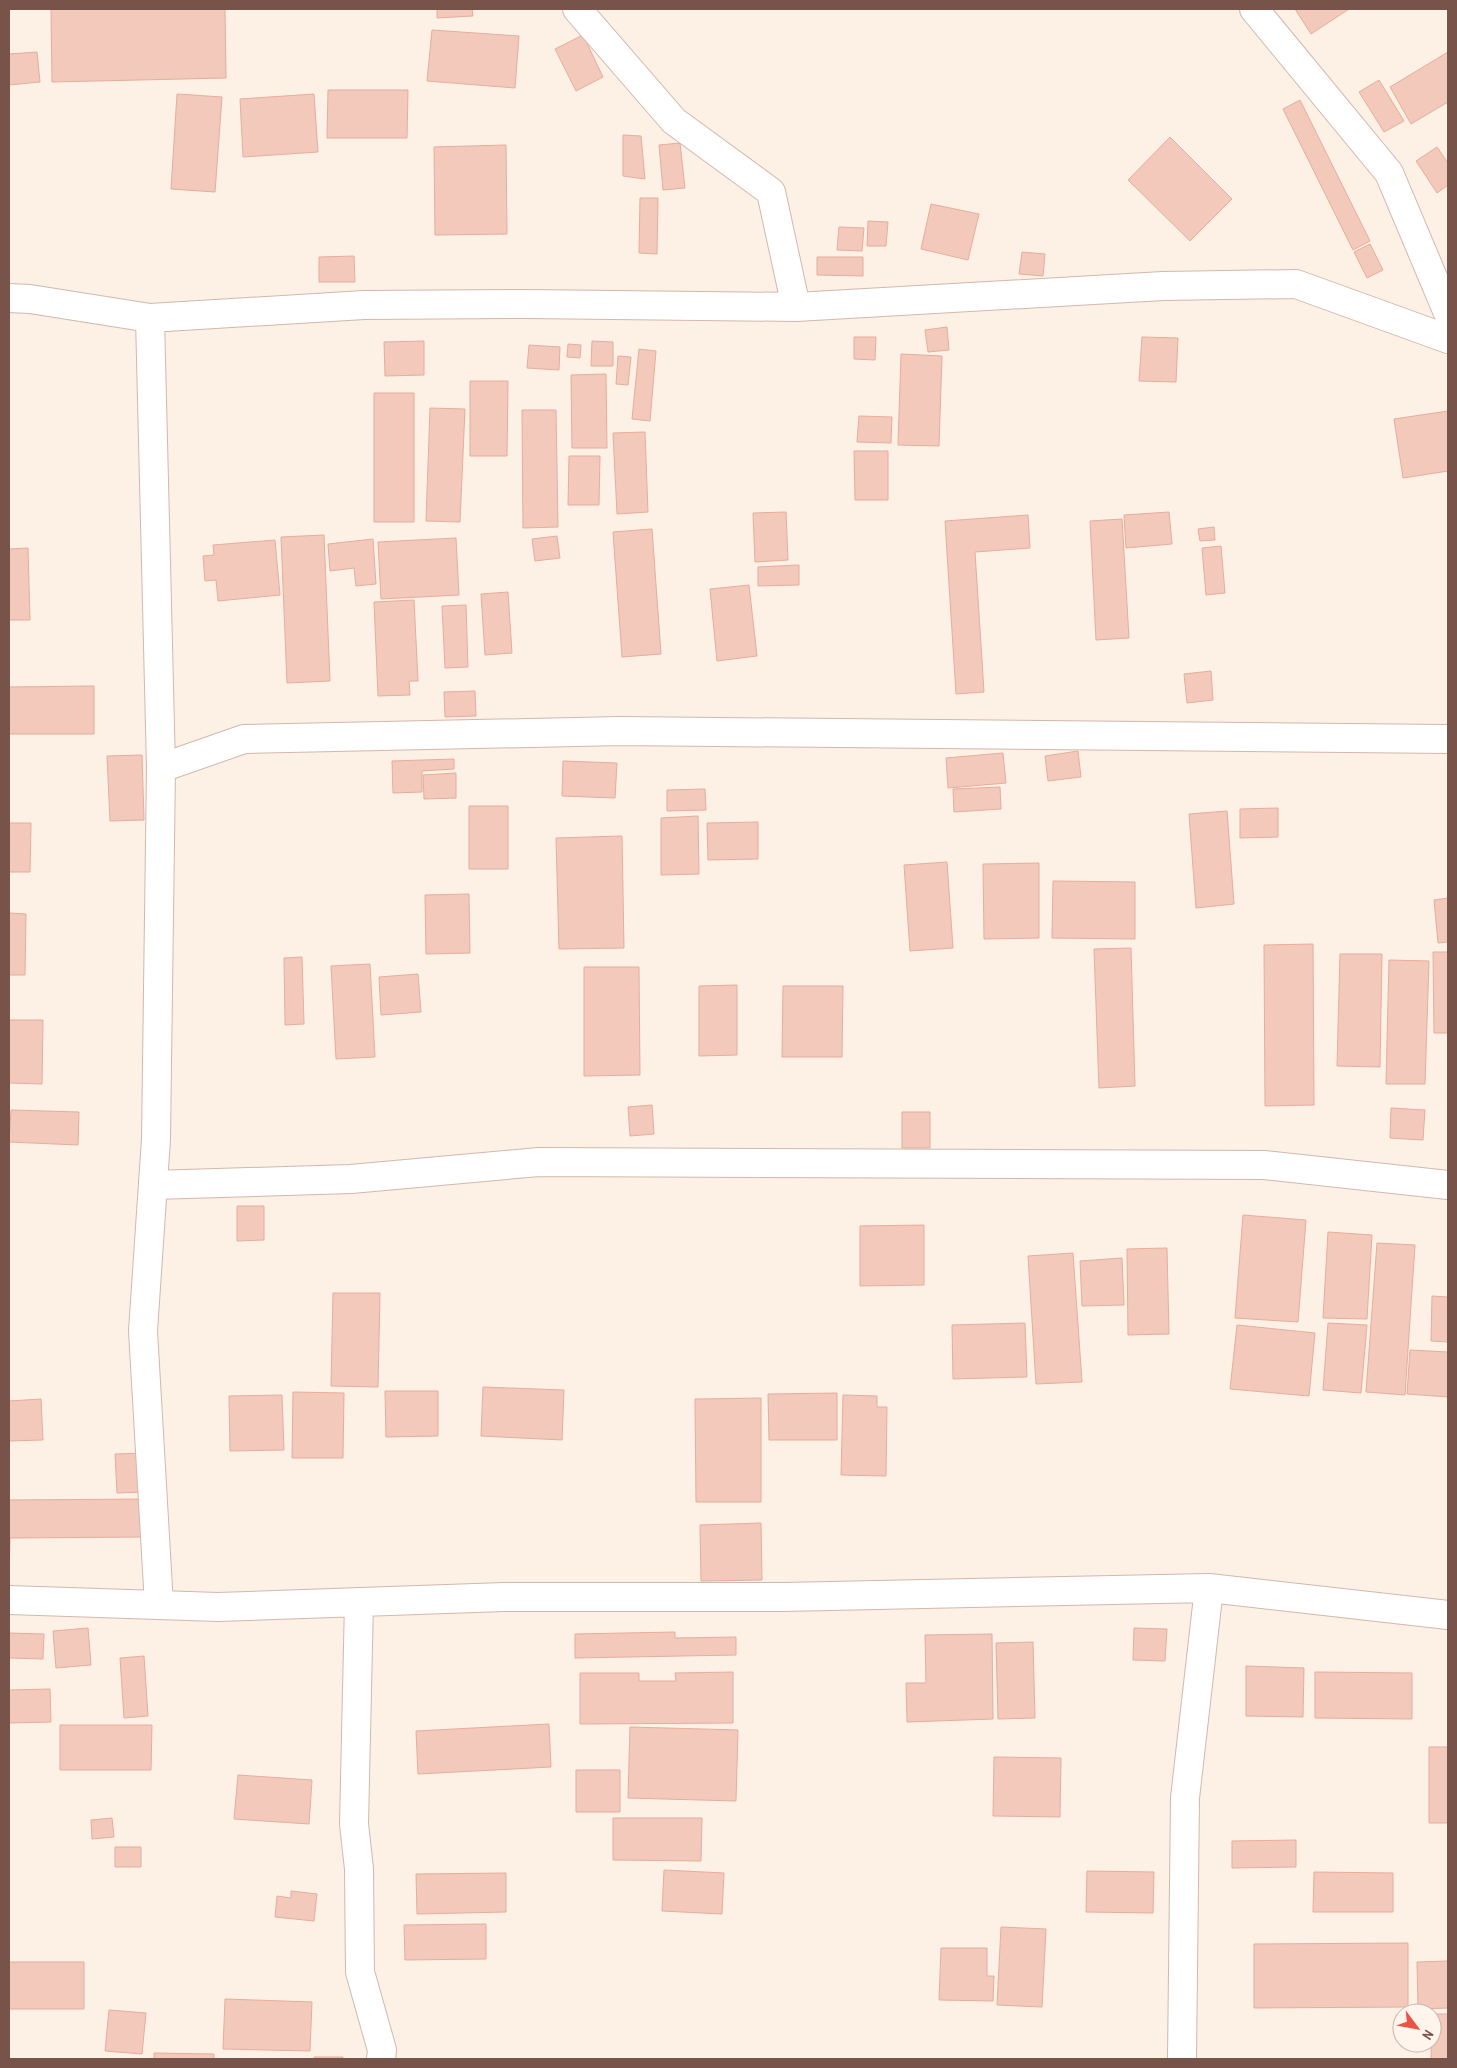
<svg xmlns="http://www.w3.org/2000/svg" width="1457" height="2068" font-family="'Archivo Narrow',sans-serif">
<rect width="100%" height="100%" fill="#fdf0e5"/>
<path fill="#f3c9bb" stroke="#e6ad9b" d="M51 9H225L226 78 52 82Z
M437 9H472L473 16 437 18Z
M1295 9H1349L1311 34Z
M432 30 519 36 515 88 427 81Z
M583 35 603 77 576 91 555 49Z
M37 52 40 82 9 85V54Z
M1448 52V102L1411 124 1390 87Z
M1379 80 1404 121 1384 132 1359 92Z
M328 90H408L407 138H327Z
M177 94 222 97 215 192 171 189Z
M314 94 318 152 243 157 240 99Z
M1300 100 1370 241 1353 250 1283 109Z
M623 135 641 136 645 179 623 176Z
M1170 137 1232 199 1190 241 1128 180Z
M680 143 685 188 663 190 659 145Z
M506 145 507 234 435 235 434 147Z
M1437 147 1448 163V185L1437 193 1416 161Z
M640 198H658L657 254 639 253Z
M931 204 979 214 968 260 921 249Z
M868 221 888 222 886 246H867Z
M839 227 864 228 862 251 837 250Z
M1370 244 1383 270 1367 278 1354 252Z
M1022 252 1045 254 1043 276 1019 274Z
M354 256 355 282H319V257Z
M817 257H863V276L817 275Z
M947 327 949 350 928 352 925 330Z
M854 337H876L875 360 854 359Z
M1142 337 1178 338 1176 382 1139 381Z
M424 341V375L385 376 384 342Z
M592 341 613 342V366H591Z
M568 344 581 345 580 358 567 357Z
M529 345 560 347 559 370 527 368Z
M639 349 656 351 650 421 632 419Z
M901 354 942 356 939 446 898 445Z
M618 356 631 357 628 385 616 384Z
M606 374 607 448H572L571 375Z
M470 381H508L507 456H470Z
M374 393H414V522H374Z
M430 408 465 409 460 522 426 521Z
M522 410H556L558 527 523 528Z
M1448 411V471L1403 478 1394 419Z
M859 416 892 417 891 443 857 442Z
M645 432 648 512 617 514 613 433Z
M854 451H888V500H855Z
M569 456H600L599 505H568Z
M786 512 788 560 755 562 753 513Z
M1169 512 1172 544 1126 548 1124 515Z
M1028 515 1030 548 975 552 984 692 956 694 945 521Z
M1122 519 1129 638 1096 640 1090 521Z
M1214 527 1215 540 1200 541 1198 529Z
M652 529 661 654 622 657 613 532Z
M324 535 330 681 287 683 281 537Z
M557 536 560 558 535 561 532 539Z
M456 538 459 595 381 599 378 542Z
M373 539 376 584 356 586 354 568 330 571 328 544Z
M275 540 280 595 218 601 216 580 205 581 203 556 214 555 213 545Z
M1221 546 1225 593 1206 595 1202 548Z
M28 548 30 620H9V549Z
M799 565V585L758 586V567Z
M749 585 757 656 717 661 710 589Z
M508 592 512 653 485 655 481 594Z
M414 600 418 681H409L410 695 378 696 374 602Z
M466 605 468 667 445 668 442 606Z
M1211 671 1213 700 1187 703 1184 674Z
M94 686V734H9V687Z
M475 691 476 716 445 717 444 692Z
M1078 751 1081 777 1048 781 1045 756Z
M1003 753 1006 783 948 788 946 758Z
M142 755 144 820 110 821 107 756Z
M454 759V769L422 771V792L393 793 392 761Z
M563 761 617 763 615 798 562 796Z
M456 773V798L424 799 423 775Z
M1000 787 1001 809 954 812 953 789Z
M705 789 706 810 667 811V790Z
M469 806H508V869H469Z
M1278 808V837L1240 838V809Z
M1227 811 1234 904 1196 908 1189 814Z
M698 816 699 874 661 875V818Z
M758 822V859L708 860 707 823Z
M9 823H31L30 872H9Z
M622 836 624 948 559 949 556 838Z
M947 862 953 948 910 951 904 865Z
M1039 863V938L984 939 983 864Z
M1053 881 1135 882V939L1052 938Z
M469 894 470 953 426 954 425 895Z
M1448 898V942L1438 943 1434 900Z
M9 913 26 914 25 975H9Z
M1313 944 1314 1105 1265 1106 1264 945Z
M1131 948 1135 1086 1099 1088 1094 949Z
M1433 952H1448V1033H1434Z
M1340 954H1382L1380 1067 1337 1066Z
M302 957 304 1024 285 1025 284 958Z
M1389 960 1429 961 1425 1084H1386Z
M370 964 375 1057 336 1059 331 966Z
M584 967H639L640 1075 584 1076Z
M418 974 421 1012 381 1015 379 977Z
M737 985V1055L699 1056V986Z
M783 986H843L842 1057H782Z
M9 1020H43L42 1084 9 1083Z
M652 1105 654 1134 630 1136 628 1107Z
M1391 1108 1425 1110 1423 1140 1390 1138Z
M11 1110 79 1112 78 1145 9 1142Z
M902 1112H930V1148H902Z
M237 1206H264V1240L237 1241Z
M1243 1215 1306 1220 1298 1322 1235 1318Z
M924 1225V1285L860 1286V1226Z
M1328 1232 1372 1235 1367 1319 1323 1318Z
M1377 1243 1415 1245 1405 1395 1366 1392Z
M1167 1248 1169 1334 1128 1335 1127 1249Z
M1073 1253 1082 1382 1036 1384 1028 1256Z
M1122 1258 1124 1305 1082 1306 1080 1261Z
M333 1293H380L378 1387 331 1386Z
M1432 1296 1448 1297V1342L1431 1341Z
M1025 1323 1027 1377 953 1379 952 1325Z
M1328 1323 1367 1325 1361 1393 1323 1390Z
M1237 1325 1315 1333 1309 1396 1230 1389Z
M1410 1350 1448 1352V1397L1407 1394Z
M483 1387 564 1390 562 1440 481 1436Z
M385 1391H438V1436L386 1437Z
M293 1392 344 1393 343 1458H292Z
M837 1393V1440H769L768 1394Z
M282 1395 284 1450 230 1451 229 1396Z
M843 1395 877 1396V1407H887L886 1476 841 1475Z
M761 1398V1502H696L695 1399Z
M41 1399 43 1440 9 1441V1401Z
M144 1453 145 1492 117 1493 115 1454Z
M147 1499V1537L10 1538 9 1584V1500Z
M761 1523 762 1580 701 1581 700 1525Z
M88 1628 91 1665 56 1668 53 1631Z
M1134 1628 1167 1629 1165 1661 1133 1660Z
M675 1632V1638L736 1637V1655L575 1658V1634Z
M9 1633 44 1634 43 1659 9 1658Z
M992 1634 993 1719 907 1722 906 1683H926L925 1635Z
M1033 1642 1035 1718 998 1719 996 1643Z
M144 1656 148 1716 124 1718 120 1658Z
M1246 1666 1304 1668 1303 1717 1246 1716Z
M733 1672V1723L580 1724V1673H639V1681H676L675 1673Z
M1315 1672 1412 1673V1719L1315 1718Z
M50 1689 51 1722 9 1723V1690Z
M549 1724 551 1767 418 1774 416 1731Z
M60 1725H152L151 1770H60Z
M630 1727 738 1730 736 1801 628 1798Z
M1429 1747H1448V1823H1429Z
M994 1757 1061 1758 1060 1817 993 1816Z
M576 1770H620V1812H576Z
M238 1775 312 1780 309 1824 234 1819Z
M112 1818 114 1837 92 1839 91 1820Z
M613 1818H702L701 1861 613 1860Z
M1296 1840V1867L1232 1868V1841Z
M115 1847H141V1867H115Z
M664 1870 724 1873 722 1914 662 1911Z
M1087 1871 1154 1872 1153 1913 1086 1912Z
M1314 1872 1393 1873V1912H1313Z
M506 1873V1912L417 1914 416 1874Z
M291 1891 317 1894 314 1921 275 1917 277 1896 291 1898Z
M486 1924V1959L405 1960 404 1925Z
M1001 1927 1046 1929 1042 2007 997 2005Z
M1408 1943V2007L1254 2008V1944Z
M941 1948H987V1976H994L993 2001 939 2000Z
M1448 1961V2008L1418 2009 1417 1962Z
M9 1962H84V2009H9Z
M225 1999 312 2002 310 2051 223 2049Z
M109 2010 146 2013 142 2054 105 2051Z
M1432 2014H1448V2059H1431Z
M154 2053 214 2054V2059H154Z
M314 2057H343V2059H314Z"/>
<g fill="none" stroke-linecap="round" stroke-linejoin="round">
<g stroke="#d1b8ad" stroke-width="30">
<path id="minor" d="M577 9 674 121 771 192 796 307
M1254 9 1389 173 1448 313
M9 298 30 299 150 318 364 305 527 304 796 307 1163 286 1296 284 1448 339
M150 318 161 768 156 1139 143 1331 159 1605
M161 768 244 739 621 731 1448 739
M153 1185 351 1179 539 1162 1264 1165 1448 1185
M9 1600 218 1607 504 1597H783L1209 1588 1448 1615
M359 1602 354 1824 359 1869 360 1972 382 2050 381 2059
M1182 2059 1185 1798 1209 1588"/>
</g>
<use href="#minor" stroke="#fff" stroke-width="28"/>
</g>
<rect width="1457" height="2068" fill="none" stroke="#775349" stroke-width="20"/>
<g transform="translate(1417 2028) rotate(122)"><circle r="24" fill="#fff5ec" stroke="#c9b4ab"/>
<path d="M0-4L9 19L0 12L-9 19Z" fill="#ea5346"/>
<text y="-8" font-size="14" font-weight="bold" text-anchor="middle" fill="#775349">N</text>
</g>
</svg>
